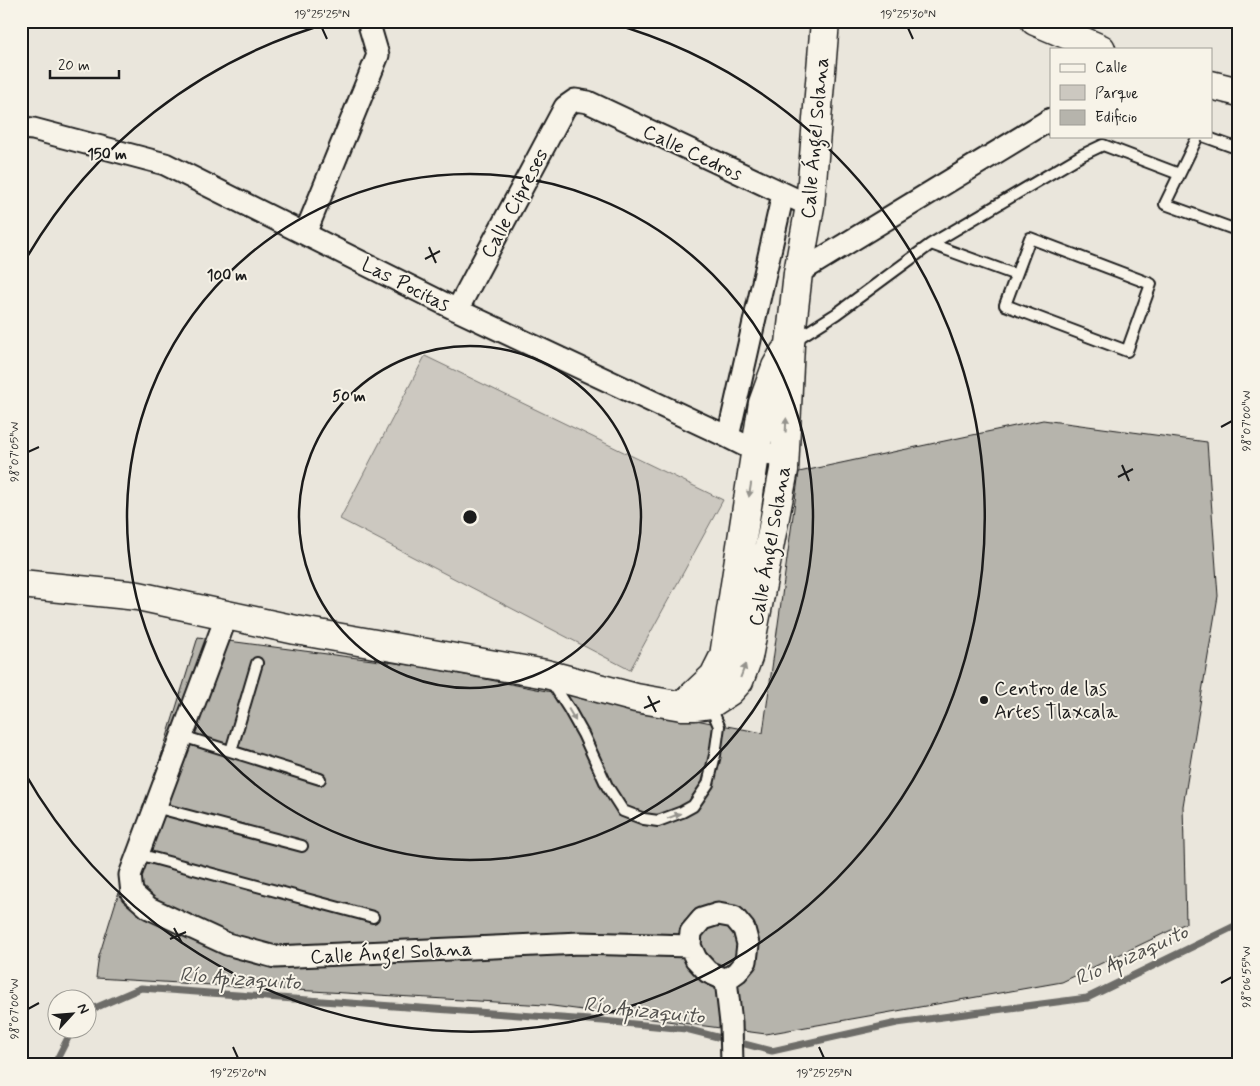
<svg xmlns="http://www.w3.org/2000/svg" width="1260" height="1086" font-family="Mynerve,sans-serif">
<rect width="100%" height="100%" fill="#eae6dc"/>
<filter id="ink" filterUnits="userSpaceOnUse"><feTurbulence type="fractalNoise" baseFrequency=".02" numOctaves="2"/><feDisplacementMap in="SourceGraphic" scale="10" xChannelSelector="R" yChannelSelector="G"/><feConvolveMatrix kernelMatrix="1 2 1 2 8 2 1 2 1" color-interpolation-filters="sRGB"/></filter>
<g filter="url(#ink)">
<path fill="#ccc8c0" stroke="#74726e" d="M425 356 723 500 630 670 340 519Z"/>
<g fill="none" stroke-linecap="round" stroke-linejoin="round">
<path stroke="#6d6c68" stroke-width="7" d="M21 676 22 667
M21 786V801
M88 1011 141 988 603 1021 686 1029 772 1051 897 1023 1087 998 1239 924
M54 1065 73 1028"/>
</g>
<path fill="#b6b4ac" stroke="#1c1c1c" d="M1043 420 1207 442 1218 596 1183 806 1186 923 1062 982 766 1034 545 1005 96 978 99 956 198 637 418 666 763 733 799 472Z"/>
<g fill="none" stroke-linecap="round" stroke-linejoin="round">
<g stroke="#1c1c1c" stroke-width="14">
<path id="service" d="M1198 136 1165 204 1239 231
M1203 136 1239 149
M1030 238 1151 284 1127 351 1005 305Z
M931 244 1016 275
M795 340 836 314 931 244 1082 155 1103 145 1179 174
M551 681 569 709 583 734 607 786 623 811 644 819 658 821 682 812 693 806 708 784 715 755 719 726 710 705
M182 736 320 779
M231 751 257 663
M155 807 302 846
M138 854 373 917"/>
</g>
<g stroke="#1c1c1c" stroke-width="25">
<path id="minor" d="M21 128 33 129 165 164 457 310 728 437 756 451 785 458
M305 234 378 55 368 21
M798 273 1051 119
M457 310 565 107 575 100 588 102 810 206
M728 437 783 194
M227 615 130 875 132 893 149 908 227 944 275 957 580 943 690 946
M718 914 734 917 744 929 748 944 746 961 737 972 726 980 708 972 696 959 690 946 691 932 702 919Z
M726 980 731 1023 732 1065"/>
</g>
<g stroke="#1c1c1c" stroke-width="31">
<path id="secondary" d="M1035 21 1101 49
M1211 85 1239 92
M21 584 138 596 296 630 546 674 636 698 682 706H695L710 704 730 691 739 681 748 657 784 470 790 344 798 273 810 206 825 21
M682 706 714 676 724 656 763 403 776 367 784 353"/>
</g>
<use href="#service" stroke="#f7f3e8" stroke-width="10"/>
<use href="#minor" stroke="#f7f3e8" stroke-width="21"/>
<use href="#secondary" stroke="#f7f3e8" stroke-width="28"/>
</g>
<defs><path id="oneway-solid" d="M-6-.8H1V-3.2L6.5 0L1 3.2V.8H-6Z" transform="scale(1.25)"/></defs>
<g fill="#94928c">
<use href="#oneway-solid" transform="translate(786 425) rotate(-87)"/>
<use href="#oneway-solid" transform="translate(750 490) rotate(99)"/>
<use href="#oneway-solid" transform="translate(743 671) rotate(-69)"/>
<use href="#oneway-solid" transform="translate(572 715) rotate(60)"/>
<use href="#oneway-solid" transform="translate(674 816) rotate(-21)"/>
</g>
</g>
<path fill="none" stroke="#1c1c1c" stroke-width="2" d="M322 28 327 39M908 28 913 39M429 247 436 263M425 259 440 251M1221 427 1232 421M28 452 39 447M1122 465 1129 481M1118 477 1133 469M648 696 656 712M644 708 660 701M174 928 182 943M170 939 186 932M1221 983 1232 977M28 1009 39 1003M233 1047 238 1058M819 1047 824 1058"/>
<g fill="none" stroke="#1c1c1c" stroke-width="2.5">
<circle cx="470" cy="517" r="171"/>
<circle cx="470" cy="517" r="343"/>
<path d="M23 264A514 514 0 0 1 333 22M607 22A514 514 0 1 1 23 770"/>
</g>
<circle fill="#1c1c1c" stroke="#f7f3e8" stroke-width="2" cx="984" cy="700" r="5"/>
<g text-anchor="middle" stroke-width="4" stroke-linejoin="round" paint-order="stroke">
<g font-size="20" fill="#1c1c1c" stroke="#f7f3e8">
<text transform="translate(814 138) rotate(-85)" y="7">Calle Ángel Solana</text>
<text transform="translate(693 152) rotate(25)" y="7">Calle Cedros</text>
<text transform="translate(514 203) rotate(-62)" y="7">Calle Cipreses</text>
<text transform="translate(406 284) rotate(27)" y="7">Las Pocitas</text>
<text transform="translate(769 546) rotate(-80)" y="7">Calle Ángel Solana</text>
<text transform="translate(391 952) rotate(-3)" y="7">Calle Ángel Solana</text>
</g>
<g font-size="20" fill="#1c1c1c" stroke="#f7f3e8" text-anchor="start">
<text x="994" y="695">Centro de las<tspan x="994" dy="23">Artes Tlaxcala</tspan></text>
</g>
<g font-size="21" font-style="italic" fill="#52514e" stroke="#f7f3e8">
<text transform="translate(1131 955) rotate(-24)" y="7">Río Apizaquito</text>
<text transform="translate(240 978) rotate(4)" y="7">Río Apizaquito</text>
<text transform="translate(644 1010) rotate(6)" y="7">Río Apizaquito</text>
</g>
</g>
<circle cx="470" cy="517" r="8" fill="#1c1c1c" stroke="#f7f3e8" stroke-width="2.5"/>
<g font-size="15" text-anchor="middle" font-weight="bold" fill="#1c1c1c" stroke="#f7f3e8" stroke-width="4" stroke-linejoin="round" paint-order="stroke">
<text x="107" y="159">150 m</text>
<text x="227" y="280">100 m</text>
<text x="349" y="401">50 m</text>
</g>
<rect width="1260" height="1086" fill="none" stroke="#f7f3e8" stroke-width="55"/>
<rect x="1050" y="48" width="162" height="90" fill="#f7f3e8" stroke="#9f9d96"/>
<rect x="1060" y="64" width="25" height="8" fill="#f7f3e8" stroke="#9f9d96"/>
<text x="1095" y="72" font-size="15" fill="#1c1c1c">Calle</text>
<rect x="1060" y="85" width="25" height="15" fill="#ccc8c0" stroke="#9f9d96"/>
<text x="1095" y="98" font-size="15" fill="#1c1c1c">Parque</text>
<rect x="1060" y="110" width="25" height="15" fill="#b6b4ac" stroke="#9f9d96"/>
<text x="1095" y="122" font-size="15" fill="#1c1c1c">Edificio</text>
<g transform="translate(72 1014) rotate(64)"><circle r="24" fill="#f7f3e8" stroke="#9f9d96"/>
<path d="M0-4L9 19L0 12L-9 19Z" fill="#1c1c1c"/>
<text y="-8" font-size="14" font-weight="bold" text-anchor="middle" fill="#1c1c1c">N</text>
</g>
<path d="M50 70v8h69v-8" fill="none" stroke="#1c1c1c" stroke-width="2.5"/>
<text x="58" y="70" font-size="15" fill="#1c1c1c" stroke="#f7f3e8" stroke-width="4" paint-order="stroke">20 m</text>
<rect x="28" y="28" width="1204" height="1030" fill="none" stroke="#1c1c1c" stroke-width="2"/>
<g font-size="12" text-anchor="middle" fill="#1c1c1c">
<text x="322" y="18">19°25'25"N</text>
<text x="908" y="18">19°25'30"N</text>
<text transform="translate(1246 421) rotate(-90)" y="4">98°07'00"W</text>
<text transform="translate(14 452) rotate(-90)" y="4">98°07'05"W</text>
<text transform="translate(1246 977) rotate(-90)" y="4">98°06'55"W</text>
<text transform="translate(14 1009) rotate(-90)" y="4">98°07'00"W</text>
<text x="238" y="1077">19°25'20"N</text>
<text x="824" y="1077">19°25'25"N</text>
</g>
</svg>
